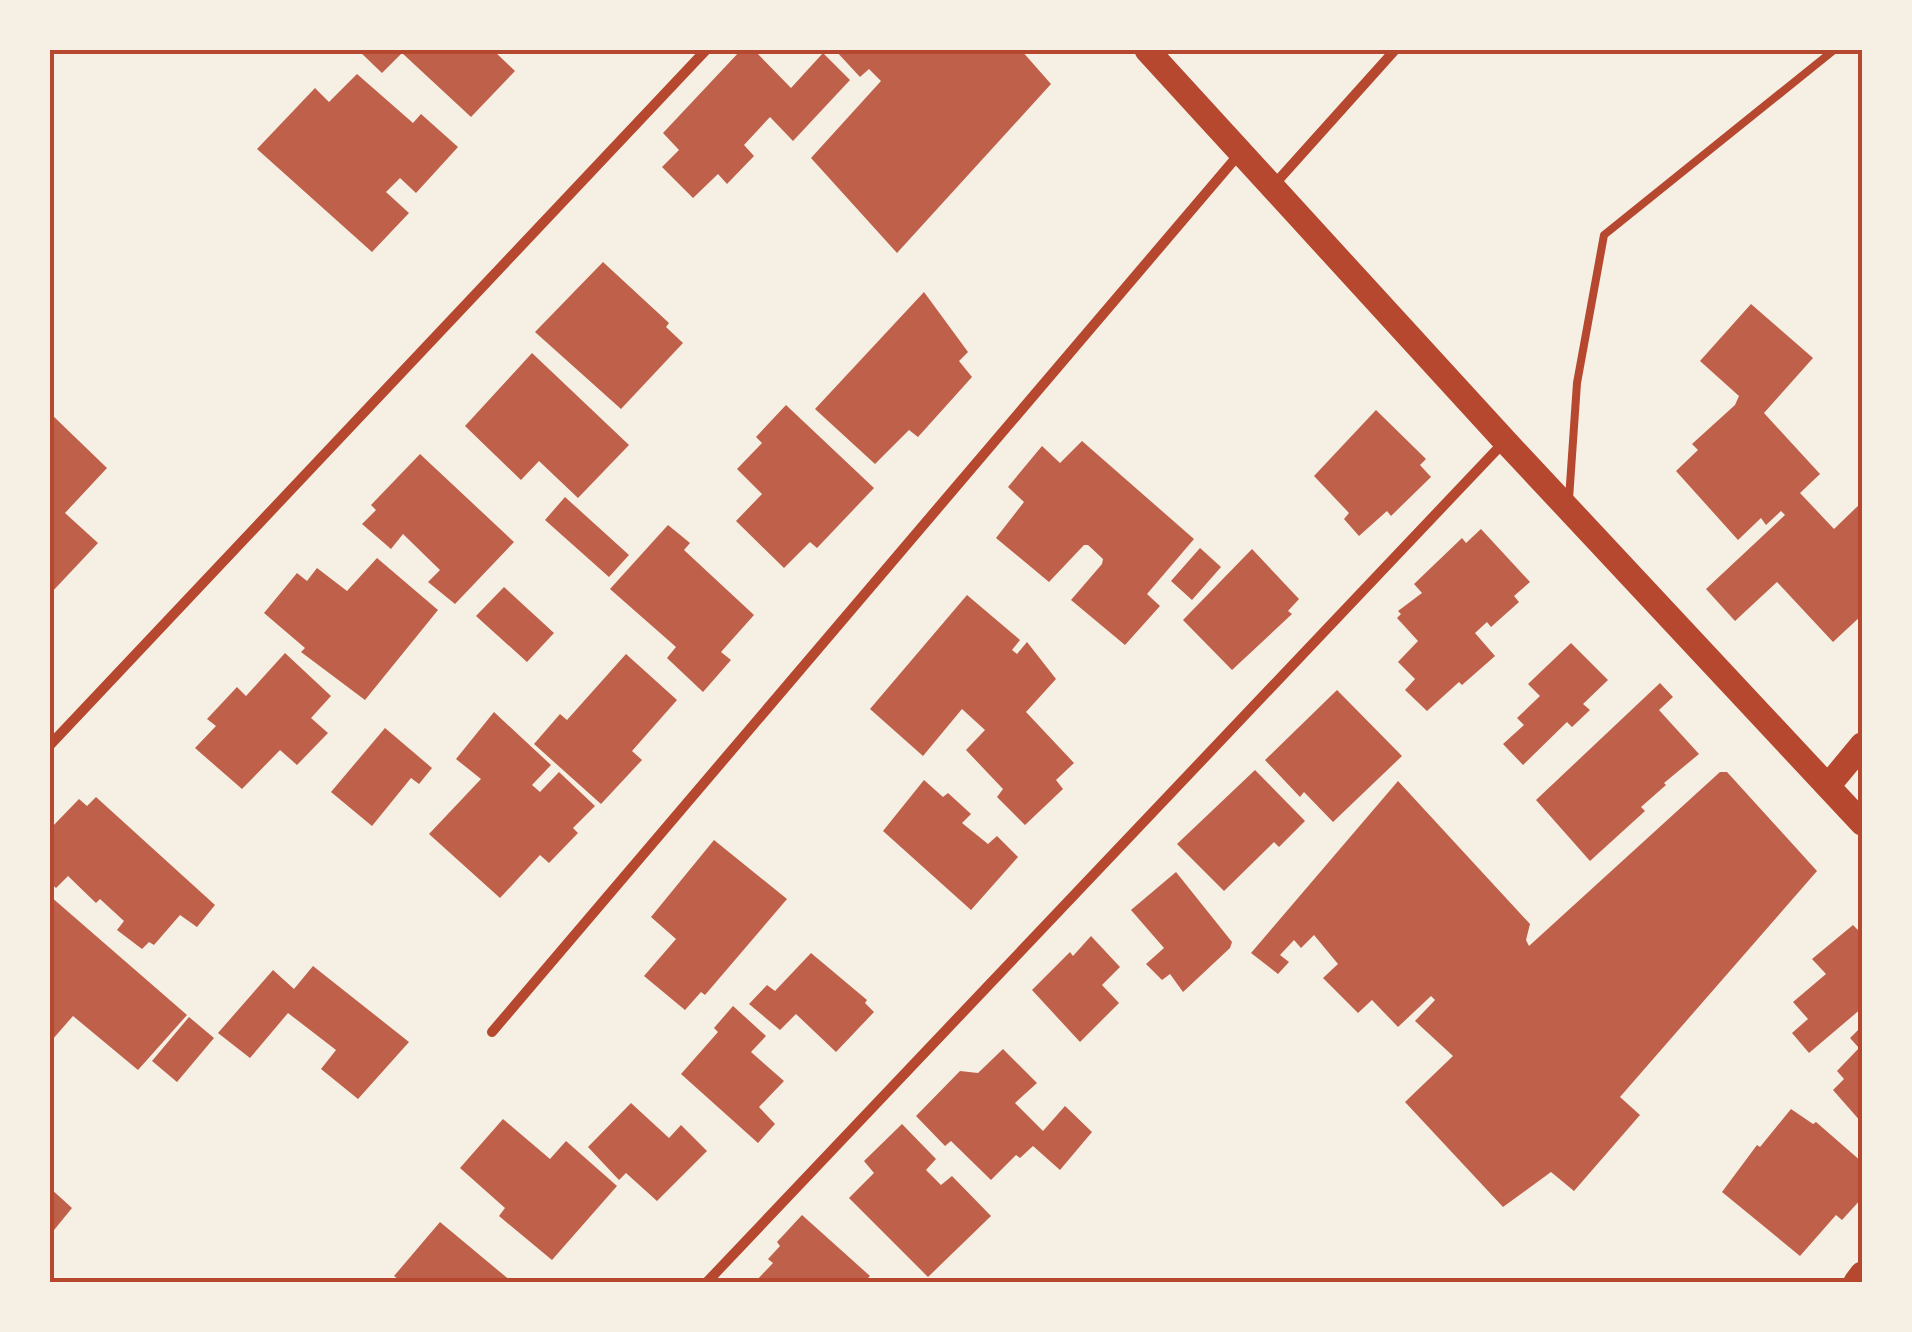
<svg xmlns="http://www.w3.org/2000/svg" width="1912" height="1332" font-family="Georgia,serif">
<rect width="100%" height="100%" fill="#f6efe4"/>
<path fill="#bf614a" d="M358 50H493L515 71 471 117 402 53 382 73Z
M741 50H754L791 88 823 53 850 80 793 141 770 117 744 145 754 156 727 184 718 174 693 198 662 167 679 150 663 133Z
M835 50H904L907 53 909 50H1021L1051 84 897 253 811 158 881 81 869 69 860 77Z
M357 74 413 123 421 114 458 147 416 193 400 178 386 192 409 213 372 252 257 149 315 88 329 102Z
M603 262 669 323 666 327 683 343 621 409 535 332Z
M924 292 968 352 959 361 972 377 918 437 909 430 875 464 815 409Z
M1751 304 1813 358 1764 413 1820 474 1800 493 1834 529 1862 502V615L1833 642 1777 582 1735 621 1706 589 1785 515 1781 511 1766 525 1761 518 1738 540 1676 471 1698 450 1692 444 1735 405 1739 396 1700 361Z
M532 353 629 445 578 498 539 461 521 480 465 426Z
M786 405 874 488 817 548 810 542 784 568 736 521 762 494 737 469 762 443 756 437Z
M1376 410 1426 459 1420 465 1431 477 1391 516 1387 511 1359 536 1344 519 1349 513 1314 476Z
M50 413 107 468 65 513 98 543 50 594Z
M1082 441 1194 539 1147 594 1160 606 1125 645 1071 600 1102 564 1103 559 1088 545H1084L1049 582 996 538 1024 502 1008 487 1042 446 1060 463Z
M420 454 514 542 455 604 428 582 440 570 403 534 391 549 362 524 376 510 371 505Z
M565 497 629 555 609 577 545 520Z
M668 525 690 543 684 550 754 615 721 652 731 660 703 692 667 658 676 647 610 589Z
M1481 529 1530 582 1514 596 1519 602 1491 627 1487 622 1475 633 1495 656 1462 685 1459 682 1427 711 1405 690 1415 679 1398 662 1418 641 1397 618 1401 614 1398 611 1422 593 1414 584 1462 538 1466 543Z
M1200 548 1221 567 1192 600 1171 581Z
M1252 549 1299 599 1288 611 1292 614 1232 670 1183 620Z
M377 558 438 610 365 700 301 652 305 648 264 613 297 573 307 581 317 568 347 591Z
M504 587 554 633 527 662 476 616Z
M967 595 1020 640 1012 650 1017 654 1027 642 1056 679 1026 712 1074 763 1056 780 1063 789 1025 825 997 797 1003 789 966 750 985 730 962 709 923 756 870 709Z
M1571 643 1608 680 1583 704 1590 710 1572 727 1567 722 1523 765 1503 744 1524 725 1517 718 1540 696 1528 684Z
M285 653 331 696 311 718 328 733 297 765 280 750 242 789 195 748 216 726 207 719 237 687 246 696Z
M626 654 677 700 632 751 642 760 601 804 534 744 560 714 567 720Z
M1660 683 1673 697 1659 710 1699 754 1664 783 1666 785 1641 807 1645 811 1590 861 1536 800Z
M1337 690 1402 756 1333 822 1304 792 1300 797 1265 760Z
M494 712 551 765 532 785 540 792 559 772 595 806 573 828 578 833 549 863 540 855 500 898 429 834 481 779 456 759Z
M385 728 432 768 419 784 411 778 372 826 331 792Z
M1255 770 1305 821 1279 847 1274 842 1224 891 1177 844Z
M1720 772H1727L1817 871 1620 1097 1640 1115 1574 1191 1551 1172 1503 1207 1405 1102 1453 1056 1415 1021 1435 1000 1431 996 1398 1027 1372 1000 1358 1013 1323 978 1338 964 1314 935 1301 948 1294 940 1280 955 1289 962 1278 974 1251 953 1398 781 1530 924 1526 940 1529 946Z
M924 780 943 797 948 793 971 814 962 823 988 844 997 836 1018 857 971 910 883 831Z
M96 797 215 905 197 927 180 915 154 945 149 942 142 949 117 930 124 921 100 899 96 903 68 876 56 888 50 883V829L79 799 87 806Z
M714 840 787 899 705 995 701 992 685 1010 644 976 676 939 651 917Z
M1176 872 1232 942 1230 948 1183 992 1170 974 1162 980 1146 964 1164 948 1131 910Z
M50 896 187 1015 138 1070 73 1016 52 1040 50 1038Z
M1853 925 1862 934V1008L1809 1053 1792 1033 1808 1019 1793 1002 1826 974 1812 959Z
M1091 936 1120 967 1102 985 1119 1003 1080 1042 1032 990 1070 952 1073 956Z
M811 953 867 1000 865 1003 874 1012 836 1052 796 1014 780 1030 749 1004 767 985 775 991Z
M313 966 409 1042 358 1099 321 1069 336 1050 288 1013 250 1058 218 1033 273 970 294 989Z
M733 1006 766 1036 751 1052 784 1081 759 1107 775 1124 758 1143 681 1074 718 1032 714 1028Z
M189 1017 214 1038 177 1082 152 1061Z
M1862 1026V1123L1833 1090 1844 1079 1837 1071 1859 1048 1850 1038Z
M1003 1049 1037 1083 1015 1103 1043 1131 1065 1106 1092 1132 1060 1170 1033 1146 1020 1158 1016 1155 991 1180 951 1141 945 1146 916 1116 960 1071 978 1073Z
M631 1103 669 1138 681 1125 707 1151 657 1201 626 1173 619 1180 588 1147Z
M1791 1109 1813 1124 1816 1122 1862 1162V1198L1842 1220 1836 1215 1800 1256 1722 1192 1757 1145 1760 1147Z
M503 1119 550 1159 566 1141 617 1186 552 1260 499 1216 505 1208 460 1168Z
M902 1124 936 1159 926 1170 941 1185 952 1176 991 1216 928 1277 849 1198 874 1173 864 1161Z
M50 1188 72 1208 50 1235Z
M802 1215 870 1276 864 1282H755L773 1263 768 1259 780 1246 777 1242Z
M440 1222 512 1282H402L394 1276Z"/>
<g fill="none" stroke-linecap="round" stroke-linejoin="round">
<path stroke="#b5482f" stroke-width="8" d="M1569 499 1577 383 1604 235 1834 50"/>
<path stroke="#b5482f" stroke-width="10" d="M1273 186 1395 50
M50 745 706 50
M492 1032 1240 153
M707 1282 1505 441"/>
<path stroke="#b5482f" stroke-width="25" d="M1147 50 1505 441 1862 823
M1828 786 1862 745
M1856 1282 1862 1274"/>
</g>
<rect width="1912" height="1332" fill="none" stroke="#f6efe4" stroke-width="105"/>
<rect x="52" y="52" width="1808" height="1228" fill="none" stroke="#b5482f" stroke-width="4"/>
</svg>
